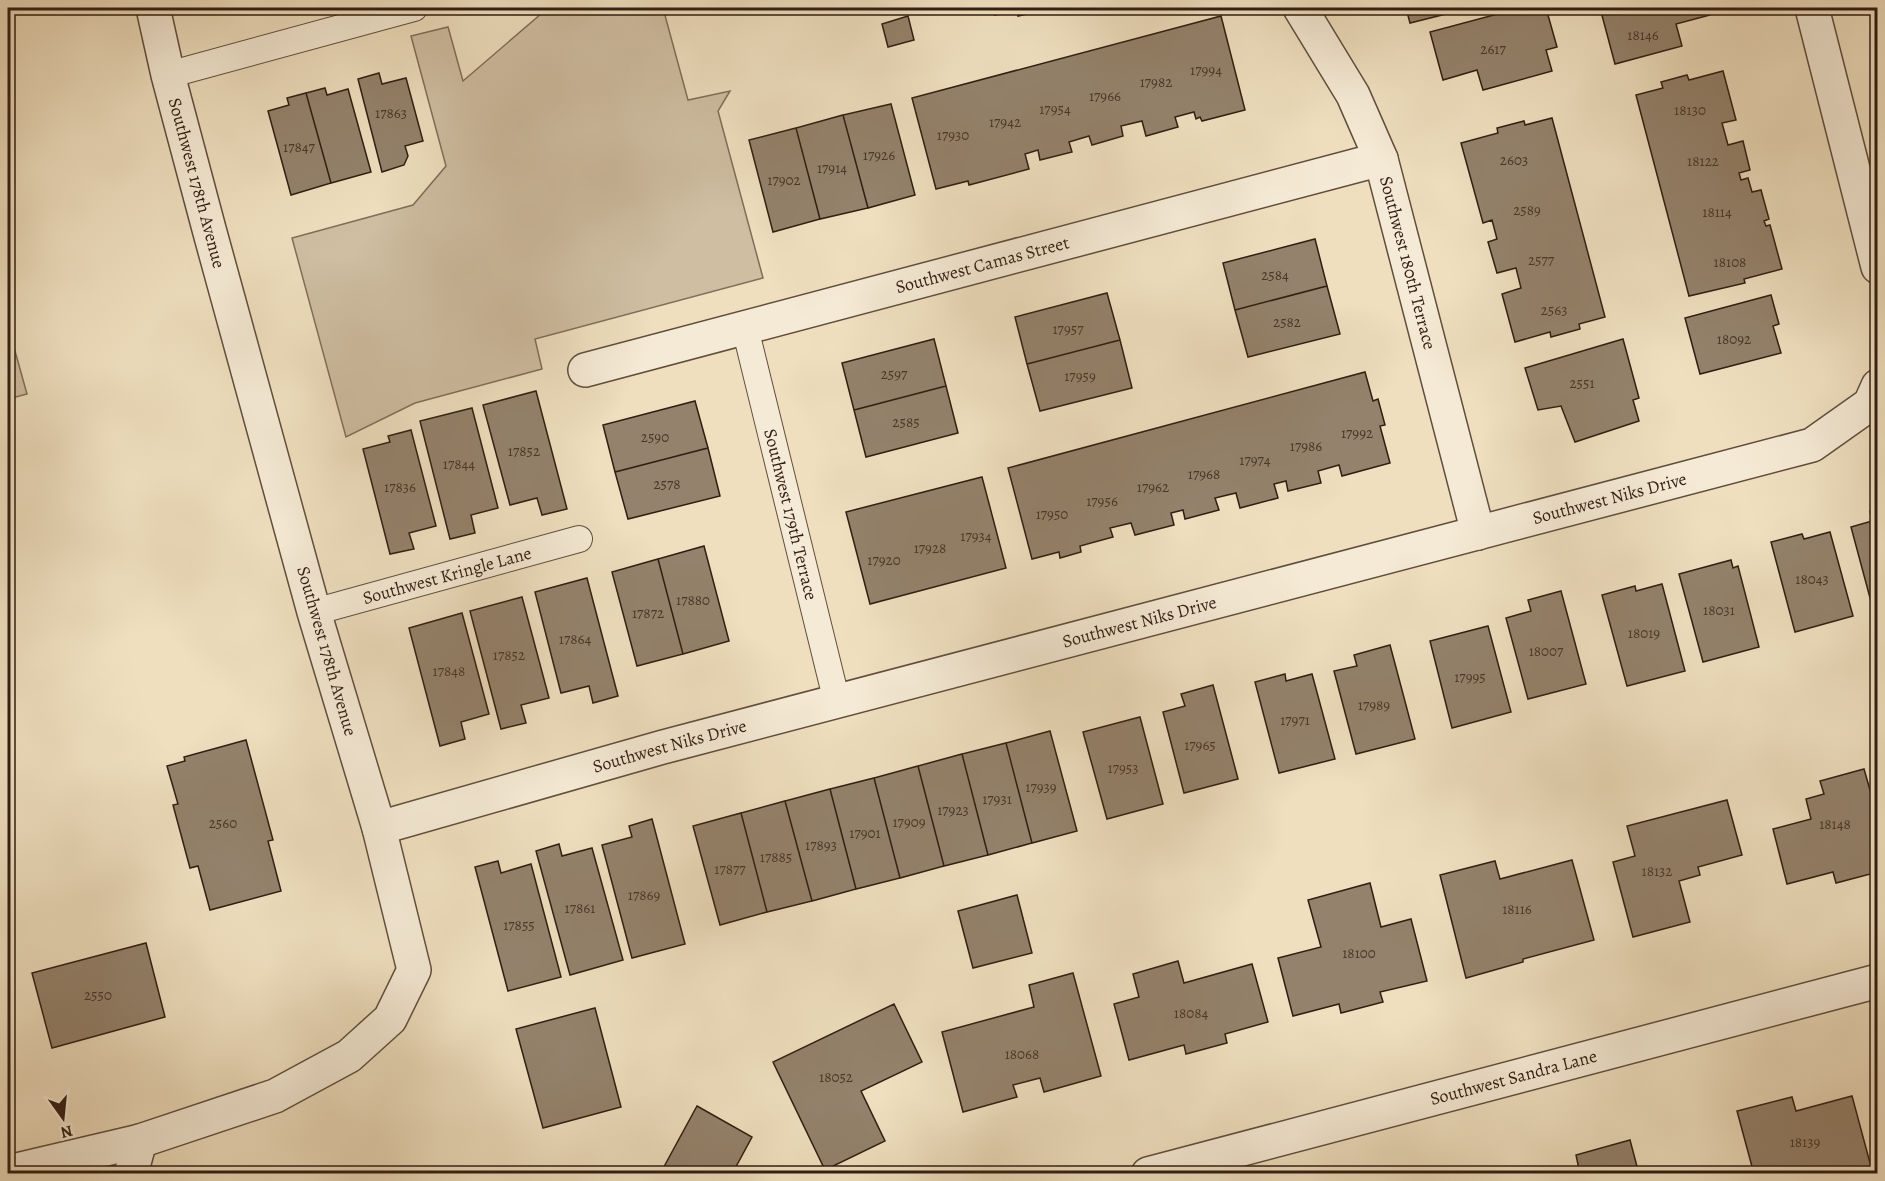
<svg xmlns="http://www.w3.org/2000/svg" width="1885" height="1181" font-family="Alegreya,serif">
<rect width="100%" height="100%" fill="#efdfbf"/>
<filter id="stains"><feTurbulence type="fractalNoise" baseFrequency=".00333" numOctaves="4"/><feColorMatrix values="0 0 0 0 .2 0 0 0 0 .09 0 0 0 0 .02 0 0 0 .5 -.17"/></filter>
<radialGradient id="worn" r=".72"><stop offset=".6" stop-color="#630" stop-opacity="0"/><stop offset="1" stop-color="#630" stop-opacity=".3"/></radialGradient>
<path fill="#cfbea2" stroke="#806e5a" stroke-width="1.5" d="M548 8H663L688 100 730 91 718 111 763 278 535 339 542 369 415 403 346 437 292 238 413 205 446 166 411 36 448 27 463 81Z
M8 326 27 394 8 399Z"/>
<path fill="#94826c" stroke="#311e12" stroke-width="1.5" d="M993 8H1052L1018 16 1016 9 995 15Z
M1406 8H1470L1410 23Z
M1520 8H1546L1557 47 1546 50 1552 71 1483 90 1477 70 1443 80 1430 32Z
M1600 8H1708L1710 15 1676 24 1682 46 1615 64Z
M908 16 914 40 888 47 882 24Z
M1221 16 1245 110 1202 121 1200 117 1196 119 1194 112 1175 117 1178 127 1146 136 1142 121 1121 126 1123 136 1092 145 1089 136 1069 142 1072 152 1040 160 1038 150 1025 154 1029 169 969 185 968 181 936 189 912 98Z
M1723 71 1736 120 1722 123 1728 145 1743 141 1750 170 1739 173 1741 180 1748 178 1752 192 1761 190 1769 219 1764 221 1766 226 1770 225 1782 269 1744 279 1745 283 1689 296 1636 95 1663 88 1661 82 1687 75 1689 80Z
M379 73 382 84 406 78 423 141 405 146 408 156 404 165 382 172 358 79Z
M325 88 327 95 348 89 371 172 331 183 306 93Z
M306 93 331 183 291 195 268 111 289 105 287 98Z
M891 104 915 195 868 208 843 115Z
M843 115 868 208 820 219 796 128Z
M1552 118 1605 317 1579 324 1580 329 1551 337 1550 332 1515 342 1502 294 1521 288 1516 268 1497 273 1488 242 1497 239 1492 220 1483 223 1461 143 1498 133 1497 128 1524 121 1525 125Z
M796 128 820 219 773 232 749 140Z
M1315 239 1327 286 1235 310 1223 263Z
M1327 286 1340 334 1248 357 1235 310Z
M1107 293 1120 340 1027 364 1015 317Z
M1771 295 1779 324 1773 326 1781 353 1700 374 1685 318Z
M934 339 946 386 854 410 842 363Z
M1623 339 1639 398 1633 400 1639 421 1575 442 1561 406 1538 410 1525 368Z
M1120 340 1132 388 1040 411 1027 364Z
M1365 372 1373 401 1378 399 1385 425 1380 426 1390 463 1342 476 1339 465 1318 471 1321 483 1288 491 1286 481 1274 484 1278 498 1240 508 1236 493 1215 498 1219 510 1185 519 1183 510 1171 513 1174 525 1135 535 1131 523 1110 528 1113 537 1080 546 1081 552 1060 558 1059 552 1032 559 1008 468Z
M946 386 958 433 866 457 854 410Z
M536 391 567 509 542 515 537 498 510 505 483 405Z
M695 401 708 448 615 472 603 425Z
M472 408 498 508 471 515 475 533 450 539 420 421Z
M411 430 436 526 409 533 414 549 390 554 363 449 390 442 388 436Z
M708 448 720 496 628 519 615 472Z
M982 477 1006 568 870 604 846 512Z
M1878 509V607L1873 609 1851 527 1872 521 1870 511Z
M1830 532 1853 616 1795 632 1771 542 1802 534 1804 539Z
M704 546 729 641 683 654 658 559Z
M658 559 683 654 637 666 612 572Z
M1731 560 1733 568 1738 566 1759 647 1703 662 1679 574Z
M587 578 618 696 593 703 589 686 561 693 535 592Z
M1662 584 1685 671 1627 686 1602 595 1635 586 1636 591Z
M1561 591 1586 684 1528 699 1506 618 1531 611 1528 600Z
M522 597 549 698 521 705 526 723 501 729 470 611Z
M462 613 489 714 461 722 465 739 440 746 409 628Z
M1488 626 1511 712 1452 728 1430 641Z
M1390 645 1415 739 1356 754 1334 671 1357 666 1354 655Z
M1285 674 1286 681 1312 674 1335 759 1279 773 1255 682Z
M1213 685 1238 779 1184 793 1163 712 1185 706 1181 694Z
M1140 717 1163 804 1107 819 1083 732Z
M1050 731 1077 831 1032 843 1006 743Z
M246 740 273 840 268 841 281 891 210 910 198 866 190 868 173 805 178 804 167 766 185 761 184 757Z
M1006 743 1032 843 988 855 962 754Z
M962 754 988 855 944 866 918 766Z
M918 766 944 866 900 878 874 778Z
M1864 769 1874 804 1878 803V872L1836 883 1833 872 1787 884 1773 829 1811 819 1806 799 1824 794 1820 781Z
M874 778 900 878 856 889 830 789Z
M830 789 856 889 812 901 785 801Z
M1727 800 1742 855 1698 867 1700 875 1679 881 1690 922 1633 937 1613 862 1635 856 1627 826Z
M785 801 812 901 767 912 741 813Z
M741 813 767 912 720 925 693 826Z
M652 819 685 944 632 958 602 845 632 837 629 826Z
M559 844 562 856 592 848 623 960 570 975 536 851Z
M1572 860 1594 940 1523 959V962L1466 978 1440 875 1495 861 1500 879Z
M498 861 501 873 531 864 561 977 508 991 475 867Z
M1370 883 1381 927 1411 919 1427 981 1380 992 1383 1002 1341 1013 1339 1004 1293 1016 1278 958 1321 947 1308 900Z
M1017 895 1032 953 973 968 958 911Z
M146 943 165 1017 52 1048 32 973Z
M1178 961 1184 983 1252 964 1268 1022 1225 1034 1227 1043 1186 1054 1184 1045 1129 1060 1114 1004 1139 997 1133 974Z
M1073 973 1101 1076 1044 1092 1040 1078 1013 1085 1017 1097 963 1112 942 1032 1034 1007 1029 985Z
M894 1004 922 1062 861 1091 885 1141 825 1170 773 1062Z
M595 1008 621 1107 543 1128 516 1029Z
M1852 1096 1873 1174H1754L1737 1111 1792 1097 1796 1111Z
M697 1106 752 1137 732 1174H660Z
M1630 1140 1639 1174H1580L1576 1155Z"/>
<g fill="none" stroke-linecap="round" stroke-linejoin="round">
<g stroke="#604e3d" stroke-width="28">
<g id="service">
<path d="M168 75 414 8"/>
<path id="s1" d="M745 328 837 702"/>
<path id="s2" d="M314 612 579 539"/>
</g>
</g>
<g stroke="#604e3d" stroke-width="36">
<g id="minor">
<path id="s3" d="M1300 8 1353 95 1381 159 1478 533"/>
<path d="M1812 8 1878 267"/>
<path id="s4" d="M585 370 1381 159"/>
<path id="s5" d="M379 828 663 747 1812 445 1870 404 1878 386"/>
<path d="M8 1172 140 1141"/>
<path d="M131 1174 140 1141 275 1096 349 1056 390 1019 414 970 379 828 314 612 209 229 168 75 153 8"/>
<path id="s6" d="M1148 1174 1878 981"/>
</g>
</g>
<use href="#service" stroke="#f5ead5" stroke-width="26"/>
<use href="#minor" stroke="#f5ead5" stroke-width="33"/>
</g>
<g text-anchor="middle" stroke-width="6" stroke-linejoin="round" paint-order="stroke">
<g font-size="15" fill="#4a3728">
<text x="1643" y="40">18146</text>
<text x="1493" y="54">2617</text>
<text x="1206" y="75">17994</text>
<text x="1156" y="87">17982</text>
<text x="1105" y="101">17966</text>
<text x="1055" y="114">17954</text>
<text x="1690" y="115">18130</text>
<text x="391" y="118">17863</text>
<text x="1005" y="127">17942</text>
<text x="953" y="140">17930</text>
<text x="299" y="152">17847</text>
<text x="879" y="160">17926</text>
<text x="1514" y="165">2603</text>
<text x="1703" y="166">18122</text>
<text x="832" y="173">17914</text>
<text x="784" y="185">17902</text>
<text x="1527" y="215">2589</text>
<text x="1717" y="217">18114</text>
<text x="1541" y="265">2577</text>
<text x="1730" y="267">18108</text>
<text x="1275" y="280">2584</text>
<text x="1554" y="315">2563</text>
<text x="1287" y="327">2582</text>
<text x="1068" y="334">17957</text>
<text x="1734" y="344">18092</text>
<text x="894" y="379">2597</text>
<text x="1080" y="381">17959</text>
<text x="1582" y="388">2551</text>
<text x="906" y="427">2585</text>
<text x="1357" y="438">17992</text>
<text x="655" y="442">2590</text>
<text x="1306" y="451">17986</text>
<text x="524" y="456">17852</text>
<text x="1255" y="465">17974</text>
<text x="459" y="469">17844</text>
<text x="1204" y="479">17968</text>
<text x="667" y="489">2578</text>
<text x="400" y="492">17836</text>
<text x="1153" y="492">17962</text>
<text x="1102" y="506">17956</text>
<text x="1052" y="519">17950</text>
<text x="976" y="541">17934</text>
<text x="930" y="553">17928</text>
<text x="884" y="565">17920</text>
<text x="1812" y="584">18043</text>
<text x="693" y="605">17880</text>
<text x="1719" y="615">18031</text>
<text x="648" y="618">17872</text>
<text x="1644" y="638">18019</text>
<text x="575" y="644">17864</text>
<text x="1546" y="656">18007</text>
<text x="509" y="660">17852</text>
<text x="449" y="676">17848</text>
<text x="1470" y="682">17995</text>
<text x="1374" y="710">17989</text>
<text x="1295" y="725">17971</text>
<text x="1200" y="750">17965</text>
<text x="1123" y="773">17953</text>
<text x="1041" y="792">17939</text>
<text x="997" y="804">17931</text>
<text x="953" y="815">17923</text>
<text x="909" y="827">17909</text>
<text x="223" y="828">2560</text>
<text x="1835" y="829">18148</text>
<text x="865" y="838">17901</text>
<text x="821" y="850">17893</text>
<text x="776" y="862">17885</text>
<text x="730" y="874">17877</text>
<text x="1657" y="876">18132</text>
<text x="644" y="900">17869</text>
<text x="580" y="913">17861</text>
<text x="1517" y="914">18116</text>
<text x="519" y="930">17855</text>
<text x="1359" y="958">18100</text>
<text x="98" y="1000">2550</text>
<text x="1191" y="1018">18084</text>
<text x="1022" y="1059">18068</text>
<text x="836" y="1082">18052</text>
<text x="1805" y="1147">18139</text>
</g>
<g font-size="18" fill="#311e12" stroke="#f5ead5">
<text transform="translate(197 183) rotate(75)" y="6">Southwest 178th Avenue</text>
<text dy="6" stroke="none"><textPath href="#s3" startOffset="279">Southwest 180th Terrace</textPath></text>
<text dy="6" stroke="none"><textPath href="#s4" startOffset="411">Southwest Camas Street</textPath></text>
<text dy="6" stroke="none"><textPath href="#s5" startOffset="1274">Southwest Niks Drive</textPath></text>
<text dy="6" stroke="none"><textPath href="#s1" startOffset="192">Southwest 179th Terrace</textPath></text>
<text dy="6" stroke="none"><textPath href="#s2" startOffset="138">Southwest Kringle Lane</textPath></text>
<text dy="6" stroke="none"><textPath href="#s5" startOffset="788">Southwest Niks Drive</textPath></text>
<text transform="translate(327 651) rotate(74)" y="6">Southwest 178th Avenue</text>
<text dy="6" stroke="none"><textPath href="#s5" startOffset="302">Southwest Niks Drive</textPath></text>
<text dy="6" stroke="none"><textPath href="#s6" startOffset="378">Southwest Sandra Lane</textPath></text>
</g>
</g>
<rect width="1885" height="1181" fill="none" stroke="#efdfbf" stroke-width="30"/>
<rect x="9" y="9" width="1867" height="1163" fill="none" stroke="#311e12" stroke-width="3"/>
<rect x="15" y="15" width="1855" height="1151" fill="none" stroke="#311e12" stroke-width="1.5"/>
<g transform="translate(63 1118) rotate(165)" stroke="#f5ead5" stroke-width="4.5" paint-order="stroke">
<path d="M0-4.5L10 22L0 15L-10 22Z" fill="#311e12"/>
<text y="-9" font-size="16" font-weight="bold" text-anchor="middle" fill="#311e12">N</text>
</g>
<rect width="100%" height="100%" filter="url(#stains)"/>
<rect width="100%" height="100%" fill="url(#worn)"/>
</svg>
